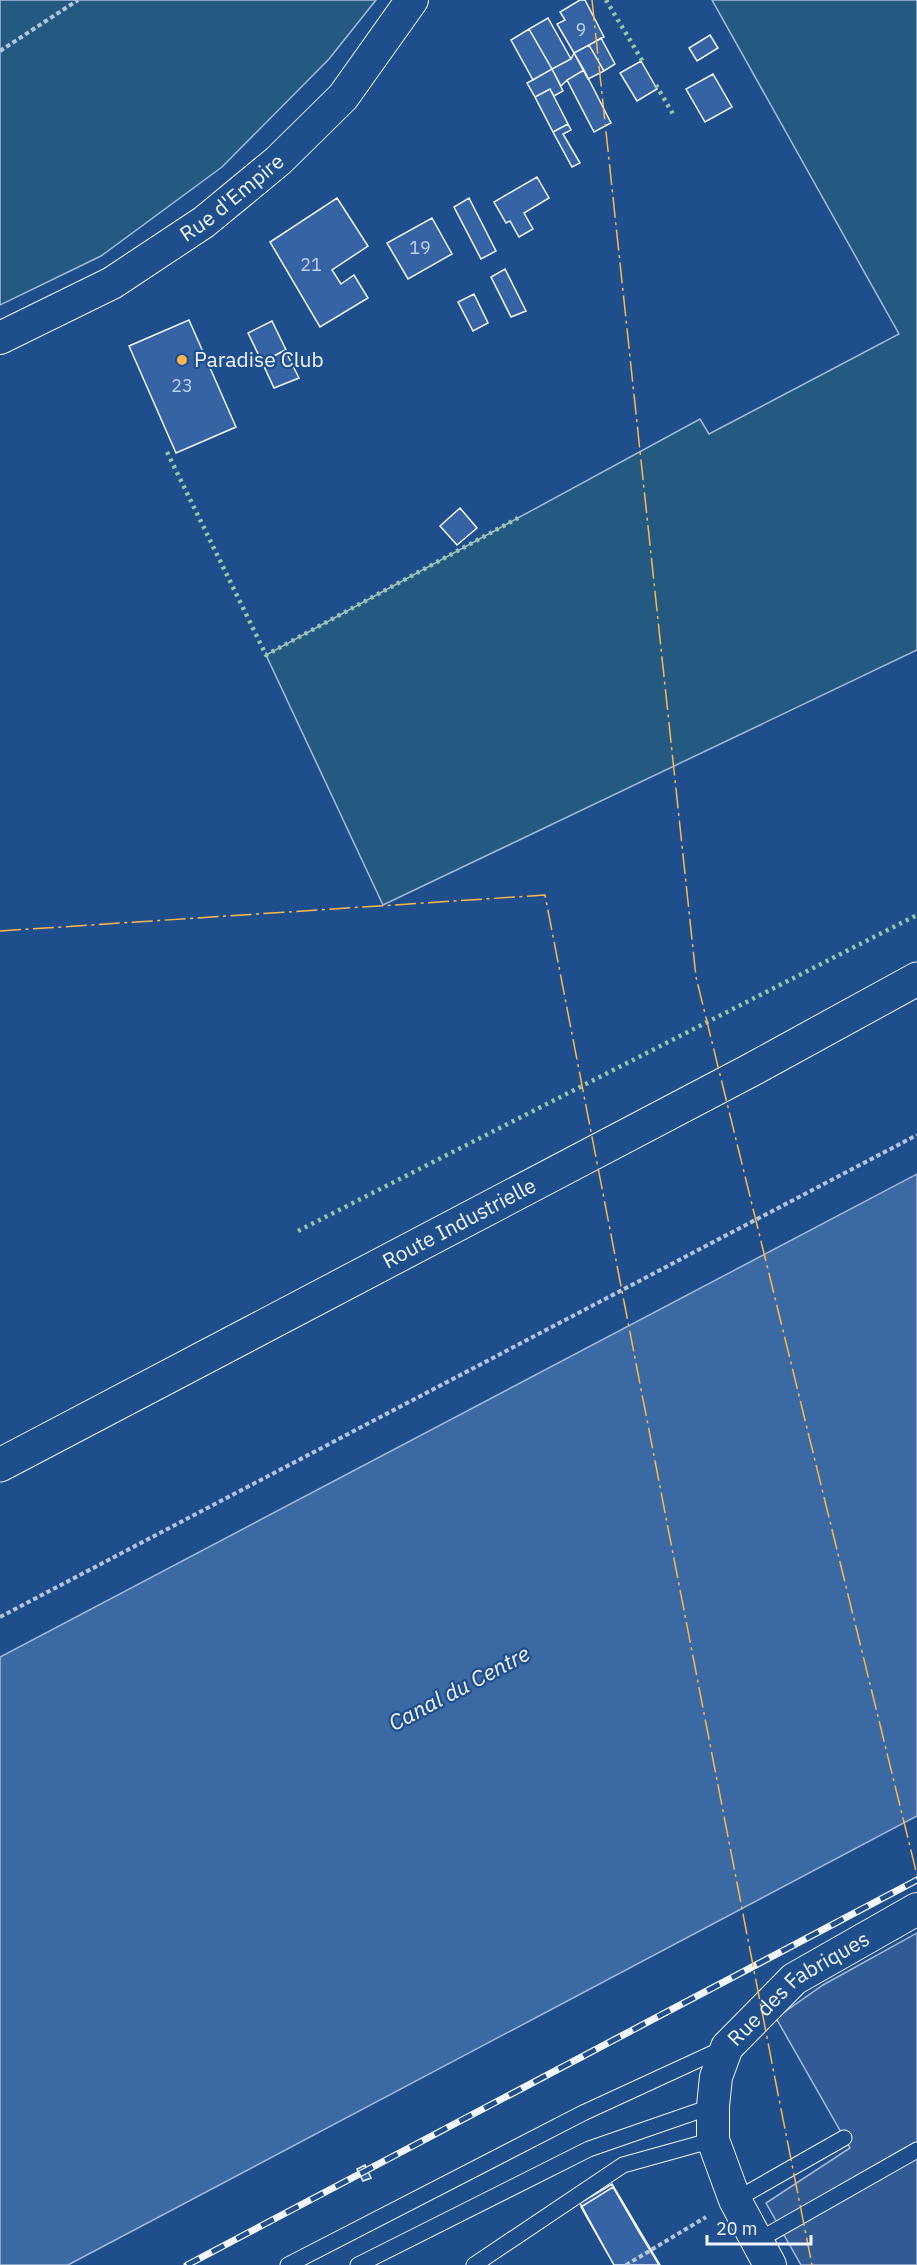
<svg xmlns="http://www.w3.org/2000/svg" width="917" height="2265" font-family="'IBM Plex Sans',sans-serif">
<rect width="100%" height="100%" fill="#1f4e8c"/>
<path fill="#245a82" stroke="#a8bbd7" stroke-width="1.5" d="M0 0H376L329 59 222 167 101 256 0 305Z
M712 0H917V650L383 905 266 655 700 419 709 434 899 334Z"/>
<path fill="#305b95" stroke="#a8bbd7" stroke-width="1.5" d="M917 1933V2265H801L766 2203 850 2148 776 2018 823 1985Z"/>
<path fill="#3b69a3" stroke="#a8bbd7" stroke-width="1.5" d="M917 1174V1816L68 2265H0V1657Z"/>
<path fill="#3563a3" stroke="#f2f6ff" stroke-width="1.5" d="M580 0H585L604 37 574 53 557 24 565 20 560 12Z
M548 18 571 59 552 69 529 29Z
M529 29 552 69 533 80 511 40Z
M710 35 718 48 697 61 689 48Z
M601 38 615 64 604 71 589 45Z
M589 45 604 71 588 79 574 53Z
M574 53 584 70 567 80 561 86 552 69 571 59Z
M641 61 657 89 637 101 620 73Z
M552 69 563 91 554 96 550 89 535 97 527 83Z
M584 70 611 123 594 132 567 80Z
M713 74 732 107 705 122 686 89Z
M550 89 568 124 553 132 535 97Z
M568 124 571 130 563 134 580 163 572 167 553 132Z
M537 177 549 198 524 213 533 229 519 237 510 221 506 223 494 202Z
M337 198 368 246 332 270 341 284 354 275 368 298 320 327 270 242Z
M469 198 496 251 481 259 454 207Z
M432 218 452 254 408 279 387 243Z
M505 269 526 311 511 317 491 277Z
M474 294 488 323 473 331 458 302Z
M189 320 236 427 176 453 129 346Z
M272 321 286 350 262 362 248 333Z
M285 350 299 378 274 388 262 362Z
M460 508 477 528 457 545 440 526Z
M365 2165 371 2178 363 2181 357 2169Z
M612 2184 660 2265H614L580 2203Z
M613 2187 639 2232 659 2265H614L581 2207Z"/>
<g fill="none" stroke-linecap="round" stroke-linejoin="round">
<g stroke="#f2f6ff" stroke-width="17">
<path id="service" d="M735 2200 844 2138
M757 2241 917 2150
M288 2265 583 2113 724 2048
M358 2265 589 2149 713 2106
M474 2265 623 2165 713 2140"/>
</g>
<g stroke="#f2f6ff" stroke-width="34">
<g id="minor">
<path id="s1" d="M0 338 112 283 204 222 278 161 343 97 412 0"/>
<path id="s2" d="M770 2265 735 2200 713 2140V2106L716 2077 727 2047 794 1979 917 1909"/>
</g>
</g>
<g stroke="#f2f6ff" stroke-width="35">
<g id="secondary">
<path id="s3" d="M0 1465 751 1070 917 979"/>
</g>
</g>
<path stroke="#b3c4dc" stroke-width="4" stroke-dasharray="4.5 3" stroke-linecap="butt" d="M0 51 78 0
M0 1617 917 1135
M626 2265 706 2217"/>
<use href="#service" stroke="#1f4e8c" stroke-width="15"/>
<use href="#minor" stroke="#1f4e8c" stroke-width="32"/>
<use href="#secondary" stroke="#1f4e8c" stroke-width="33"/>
<g stroke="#f2f6ff" stroke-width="7">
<path id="rail" d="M187 2265 917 1880"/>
</g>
<use href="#rail" stroke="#1f4e8c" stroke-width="4.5" stroke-dasharray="14" stroke-linecap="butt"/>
<path stroke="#97c8a6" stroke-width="4.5" stroke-dasharray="3 4.5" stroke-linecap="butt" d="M606 0 643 62
M656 85 673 114
M167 452 266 655 518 518
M298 1231 917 915"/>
<path stroke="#ffb74d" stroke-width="1.5" stroke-dasharray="21 4.5 3 4.5" stroke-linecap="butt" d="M592 0 696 977 917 1875
M0 931 545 895 778 2094 812 2265"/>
</g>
<circle fill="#ffb74d" stroke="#1f4e8c" stroke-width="2" cx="182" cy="360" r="6"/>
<g text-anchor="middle" stroke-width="4.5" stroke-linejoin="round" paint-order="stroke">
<g font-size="18" fill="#c3d1e8">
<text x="581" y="36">9</text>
<text x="420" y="254">19</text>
<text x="311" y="271">21</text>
<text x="182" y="392">23</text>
</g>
<g font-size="21" fill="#f2f6ff" stroke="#1f4e8c">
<text dy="7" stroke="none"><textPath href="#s1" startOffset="272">Rue d'Empire</textPath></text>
<text dy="7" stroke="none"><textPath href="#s3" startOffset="519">Route Industrielle</textPath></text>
<text dy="7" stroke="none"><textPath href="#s2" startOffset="326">Rue des Fabriques</textPath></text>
</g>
<g font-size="21" fill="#f2f6ff" stroke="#1f4e8c" text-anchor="start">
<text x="194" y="367">Paradise Club</text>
</g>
<g font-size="22" font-style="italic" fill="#f2f6ff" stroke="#1f4e8c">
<text transform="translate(459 1688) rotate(-28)" y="8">Canal du Centre</text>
</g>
</g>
<path d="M707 2235v9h104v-9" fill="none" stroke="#f2f6ff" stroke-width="3"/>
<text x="716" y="2235" font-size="18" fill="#f2f6ff" stroke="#1f4e8c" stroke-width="4.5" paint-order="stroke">20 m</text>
</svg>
